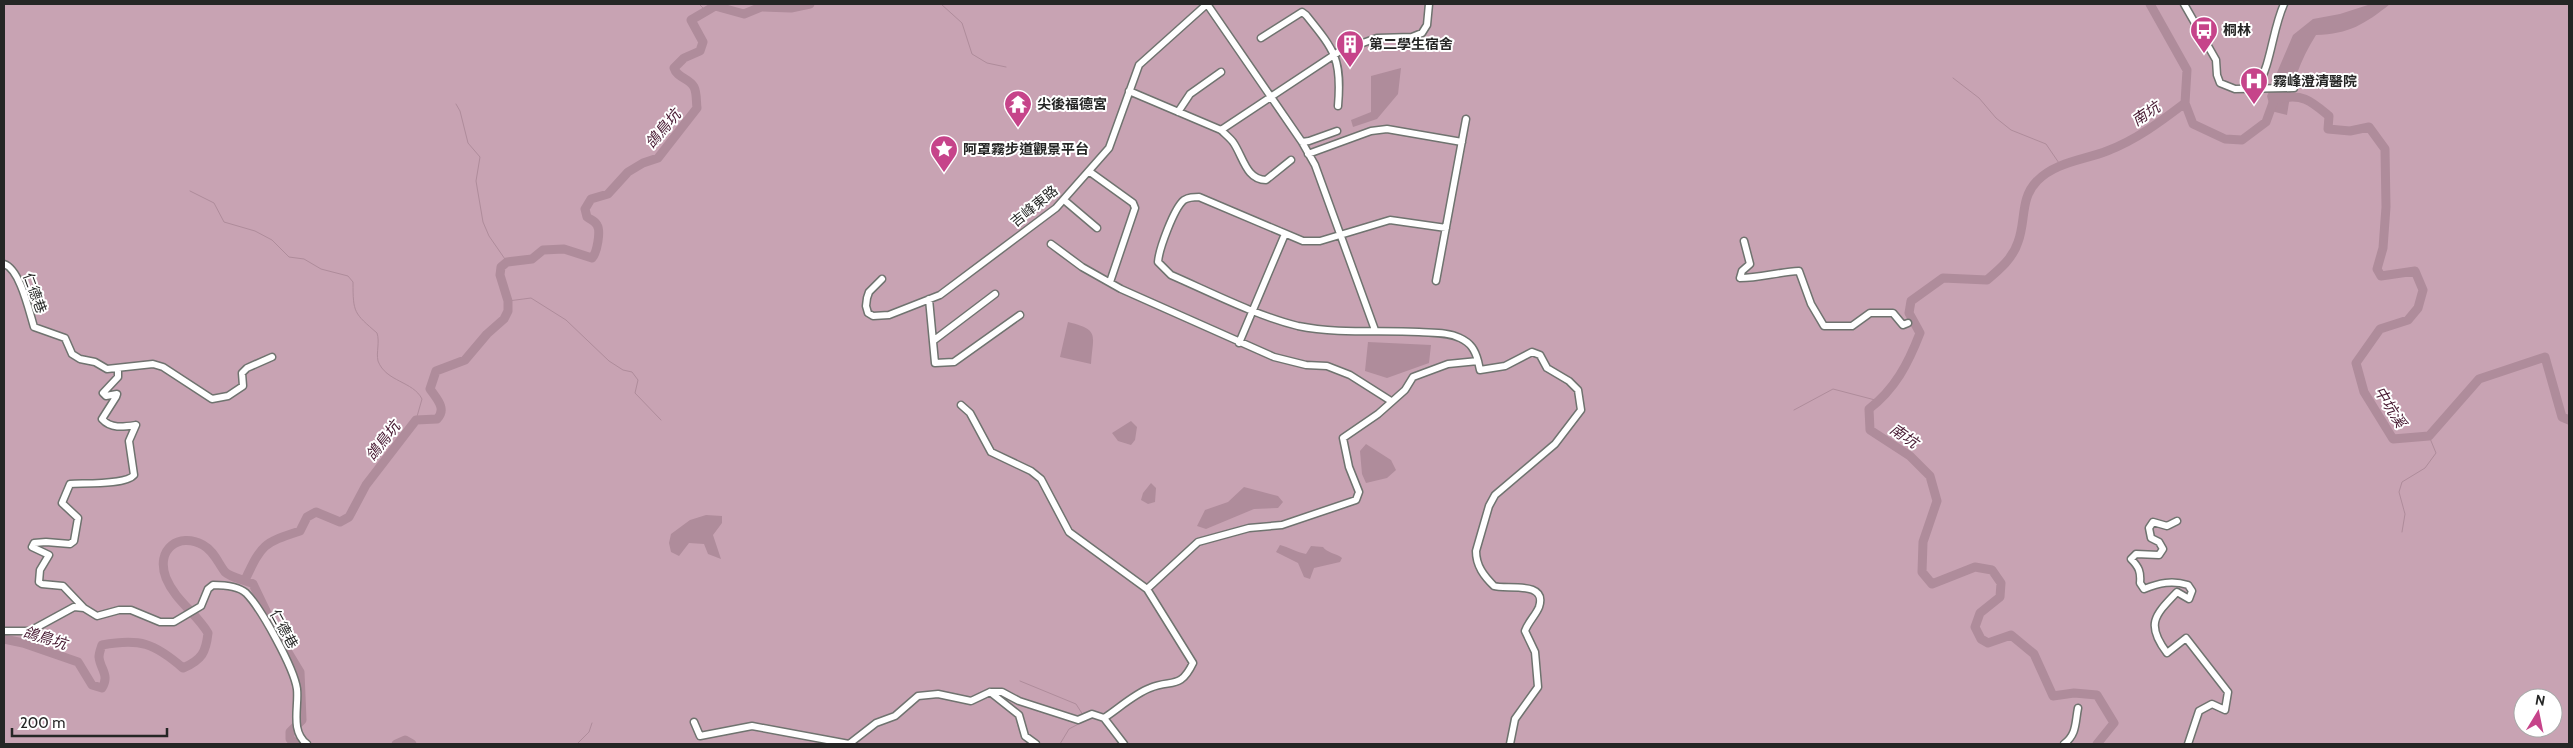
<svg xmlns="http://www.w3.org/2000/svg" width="2573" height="748" font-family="Cabin,'Noto Sans TC',sans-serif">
<rect width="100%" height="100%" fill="#e9ede9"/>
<path fill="#c8a3b3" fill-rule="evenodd" d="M4 4H2569V744H4ZM2523 698H2553V728H2523Z"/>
<path fill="#af8c9b" d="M2371 4H2390C2365 24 2349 34 2316 35 2300 60 2291 86 2287 115L2271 111 2267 96 2293 35 2313 19 2340 14Z
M1401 68 1398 94 1377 119 1353 127 1351 120 1371 112V76Z
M1068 322C1100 330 1093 334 1091 364L1060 357Z
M1368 342 1431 345 1429 363 1387 378 1365 371Z
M1131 421 1137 427 1135 440 1131 445 1118 441 1112 433Z
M1366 444 1391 460 1396 470 1387 478 1366 483 1362 474 1360 451Z
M1151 483 1156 488 1155 502 1148 504 1141 500 1143 493Z
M1244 487 1278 496 1283 502 1278 508 1254 509 1206 529 1197 526 1205 510 1228 502Z
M706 515 722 516V523L713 535 721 559 708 554 704 544 689 543 679 556 671 552 669 543 671 534 690 520Z
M1280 545C1289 547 1295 552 1306 554L1311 546 1323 547C1327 553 1336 553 1342 558L1340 562 1314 568 1310 579 1304 577 1298 563 1276 552Z"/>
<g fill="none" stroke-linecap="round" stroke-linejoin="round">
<path stroke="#af8c9b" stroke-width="1" d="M699 4 705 10
M941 4 962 23 972 54 987 63 1006 67
M780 7 786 4
M1953 78 1979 98 1996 118 2011 130 2046 144 2061 166
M456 104 460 111 468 143 480 157 476 181 483 222 489 236 507 262
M190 191 214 203 224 222 255 231 272 240 289 257 304 259 321 269 348 276 353 282C353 313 354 313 377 333 380 342 376 352 378 361 386 382 413 381 422 399L416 420
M508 301 531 298 566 320 609 361 623 370 632 372 638 380 635 393 661 420
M1794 410 1833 389 1879 401
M2402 532 2405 514 2399 492 2402 482 2425 468 2436 453 2429 436
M1020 681 1076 704 1083 715
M577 744 589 732 592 723
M1060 744 1069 729 1084 721"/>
<path stroke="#af8c9b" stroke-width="9" d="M2150 4 2187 70 2185 103 2193 124 2225 139 2242 140 2266 122 2274 100
M2278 99C2303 93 2311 101 2329 116L2328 129 2350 131 2369 127 2385 149 2386 207 2383 248 2377 269 2381 276 2415 271 2423 290 2418 308 2408 320 2380 329 2356 363 2364 392 2393 439 2429 436 2479 379 2545 357 2562 417 2569 420
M245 580C262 544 263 543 300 531L307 517 316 512 340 522 349 517 366 485 416 420 437 419C447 409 437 399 430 389L436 371 465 360 487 334 504 319 508 311V301L500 275 501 267 507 262 532 259 543 250 564 249 592 258C597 253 601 231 597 225 595 221 591 220 587 217L585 209 591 199 608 194 628 172 643 163 658 158 697 108C696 101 697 93 694 87 689 78 677 78 674 68L684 58 700 51 703 42 691 20 715 6 744 14 761 7 791 8 810 4
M4 639 23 643 78 662 92 685 102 688C110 675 100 669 99 657 99 653 101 648 102 645 140 638 154 643 183 668 202 660 206 652 208 633 196 613 175 600 166 578 155 549 179 532 203 545 214 551 218 563 225 572 231 578 246 580 253 584L277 634 300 672 302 720 290 732V739L297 744
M396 744 405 740 412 744
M2097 744 2114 723 2097 695 2074 693 2053 696 2034 654 2011 635 1988 643 1981 639 1975 627 1980 613 2000 597 2001 583 1992 570 1975 567 1932 584 1922 572 1923 542 1937 501 1930 476 1910 456 1870 430 1869 409C1895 389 1908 364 1920 333L1909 313 1911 301 1943 278 1987 280C2000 269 2013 258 2018 242 2026 221 2020 198 2037 181 2055 162 2084 160 2107 151 2136 140 2160 122 2185 103"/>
<g stroke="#6f736f" stroke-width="9">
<path id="minor" d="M1207 4 1302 142 1315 165 1375 330
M2184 4 2216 60 2217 75 2220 83 2235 89 2294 88
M1261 38 1302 12 1306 15C1335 51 1342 59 1338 106
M2257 88C2272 61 2272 31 2284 4
M1129 91 1221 130C1225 134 1230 138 1233 142 1243 156 1246 180 1266 180L1291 160
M1178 112 1190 94 1221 72
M1221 130 1340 51 1377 38 1412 37 1422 33 1427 25 1429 4
M1302 142 1309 141 1337 131
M1308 154 1371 131 1387 129 1462 142
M1090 172 1133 203 1135 208 1110 282
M1064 200 1097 228
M1744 241 1750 264 1742 271 1740 278C1760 278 1778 272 1799 271L1811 304 1824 326H1852L1870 313H1893L1903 325 1908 323
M1051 244 1082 267 1121 289 1274 357 1306 365 1327 366 1350 375 1391 401
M4 264C20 269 29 311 34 327L65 338 72 354 80 359 95 362 107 369 153 364 163 367 212 399 228 396 243 386 242 373 247 368 272 357
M882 279 869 292 867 298 866 306 868 313 873 316 889 315 940 295 1056 208 1109 148 1139 65 1207 4
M1436 281 1466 119
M929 299 935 363 954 362 1020 315
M933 341 995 294
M1239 343 1285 234
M1478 361 1480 370 1505 366 1532 352 1540 355 1547 368 1569 381 1578 390 1581 410 1555 444 1495 495 1489 506 1476 551C1476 566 1484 576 1494 586 1505 590 1548 580 1539 607 1536 615 1528 622 1525 631L1535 652 1538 687 1515 719 1510 744
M961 405 970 413 991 452 1031 471 1041 479 1069 532 1147 589 1193 663C1180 690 1172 679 1150 688 1134 694 1118 709 1104 718
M2177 521 2167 526 2153 522 2149 528 2151 538 2159 542 2163 549 2159 555 2136 554 2131 559C2139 567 2141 572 2140 583L2144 589C2159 583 2172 580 2188 585L2192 591 2189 599 2177 592C2155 615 2145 624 2167 653L2186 638 2228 692 2225 710 2212 704 2199 711 2188 744
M1147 589 1198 542 1249 528 1282 525 1356 500 1359 492 1349 467 1343 438 1378 414 1405 390 1413 377 1448 364 1478 361C1475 350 1471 343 1460 338 1448 332 1433 333 1419 332 1379 330 1338 334 1298 326 1257 316 1210 292 1171 275L1158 262C1159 249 1174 208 1184 200 1189 197 1193 197 1199 197L1303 241H1320L1390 220 1446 228
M84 608 63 586 42 584 39 582 40 570 49 555 32 547 34 543 46 542 70 544 74 541 78 518 62 503 70 484C84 483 126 485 134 475L129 441 136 425C123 427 111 429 102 419L116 397 117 394 106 396 103 393 118 377V369
M4 631H30L74 607 84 608 97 616 119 610H131L160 622H174L201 606 208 589 213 585C224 585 238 586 246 593 261 608 294 668 297 689 299 707 290 731 307 744
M990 692 1019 715 1025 736 1036 744
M694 722 700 736 752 726 849 744 876 723 895 716 918 696 938 694 971 701 990 692H1002L1019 701 1078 720 1092 714 1104 718 1124 744
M2064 744C2077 734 2075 723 2078 708"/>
</g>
<use href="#minor" stroke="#fff" stroke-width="6"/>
</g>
<defs>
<g id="bus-pin" transform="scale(1.4375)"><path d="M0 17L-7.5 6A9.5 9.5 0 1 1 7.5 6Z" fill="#c6448a" stroke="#fff"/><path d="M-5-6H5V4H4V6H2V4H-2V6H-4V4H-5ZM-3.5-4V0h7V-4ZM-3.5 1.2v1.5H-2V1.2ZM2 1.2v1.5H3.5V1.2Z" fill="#fff"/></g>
<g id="building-pin" transform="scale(1.4375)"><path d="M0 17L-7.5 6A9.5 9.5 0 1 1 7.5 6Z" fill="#c6448a" stroke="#fff"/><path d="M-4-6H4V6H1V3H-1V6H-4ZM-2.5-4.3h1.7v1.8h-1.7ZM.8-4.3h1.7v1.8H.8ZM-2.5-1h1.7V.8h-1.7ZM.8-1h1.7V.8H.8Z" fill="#fff"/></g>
<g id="hospital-pin" transform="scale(1.4375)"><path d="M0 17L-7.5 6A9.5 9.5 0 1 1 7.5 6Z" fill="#c6448a" stroke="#fff"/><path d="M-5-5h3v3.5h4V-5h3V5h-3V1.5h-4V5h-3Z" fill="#fff"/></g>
<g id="temple-pin" transform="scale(1.4375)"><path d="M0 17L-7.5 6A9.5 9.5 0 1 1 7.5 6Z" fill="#c6448a" stroke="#fff"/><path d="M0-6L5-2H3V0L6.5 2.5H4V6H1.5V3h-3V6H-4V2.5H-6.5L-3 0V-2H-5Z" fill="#fff"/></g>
<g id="sight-pin" transform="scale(1.4375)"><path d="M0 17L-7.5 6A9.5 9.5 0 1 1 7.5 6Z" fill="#c6448a" stroke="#fff"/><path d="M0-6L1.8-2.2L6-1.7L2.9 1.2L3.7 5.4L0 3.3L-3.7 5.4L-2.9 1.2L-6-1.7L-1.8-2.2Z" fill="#fff"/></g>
</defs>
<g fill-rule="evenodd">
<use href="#bus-pin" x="2204" y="30"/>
<use href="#building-pin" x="1350" y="44"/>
<use href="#hospital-pin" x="2254" y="81"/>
<use href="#temple-pin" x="1018" y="104"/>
<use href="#sight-pin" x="944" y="149"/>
</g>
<g text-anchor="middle" stroke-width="4" stroke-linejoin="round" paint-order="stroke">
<g font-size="14" font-weight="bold" fill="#252625" stroke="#fff" text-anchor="start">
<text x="2223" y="35">桐林</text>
<text x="1369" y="49">第二學生宿舍</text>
<text x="2273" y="86">霧峰澄清醫院</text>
<text x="1037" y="109">尖後福德宮</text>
<text x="963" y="154">阿罩霧步道觀景平台</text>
</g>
<g font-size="14" fill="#252625" stroke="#fff">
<text transform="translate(1034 206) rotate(-39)" y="5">吉峰東路</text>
<text transform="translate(35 293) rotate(70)" y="5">仁德巷</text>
<text transform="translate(284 629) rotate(61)" y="5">仁德巷</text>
</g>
<g font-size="15" font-style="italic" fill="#45172f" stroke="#fff">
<text transform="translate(2146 114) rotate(-34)" y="5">南坑</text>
<text transform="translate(663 129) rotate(-50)" y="5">鴿鳥坑</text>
<text transform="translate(2390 407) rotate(58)" y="5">中坑溪</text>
<text transform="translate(1904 436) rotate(35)" y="5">南坑</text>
<text transform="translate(383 441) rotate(-52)" y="5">鴿鳥坑</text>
<text transform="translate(45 638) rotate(17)" y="5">鴿鳥坑</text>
</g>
</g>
<rect width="2573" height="748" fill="none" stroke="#252625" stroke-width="10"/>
<g transform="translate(2538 713) rotate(10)"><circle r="24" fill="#ffffff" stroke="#a8a8a8"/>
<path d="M0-4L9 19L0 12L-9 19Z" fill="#c6448a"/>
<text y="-8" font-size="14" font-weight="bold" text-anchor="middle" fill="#252625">N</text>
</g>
<path d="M12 728v8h155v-8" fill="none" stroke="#252625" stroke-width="2.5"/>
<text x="20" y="728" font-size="15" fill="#252625" stroke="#ffffff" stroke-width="4" paint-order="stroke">200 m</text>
</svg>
